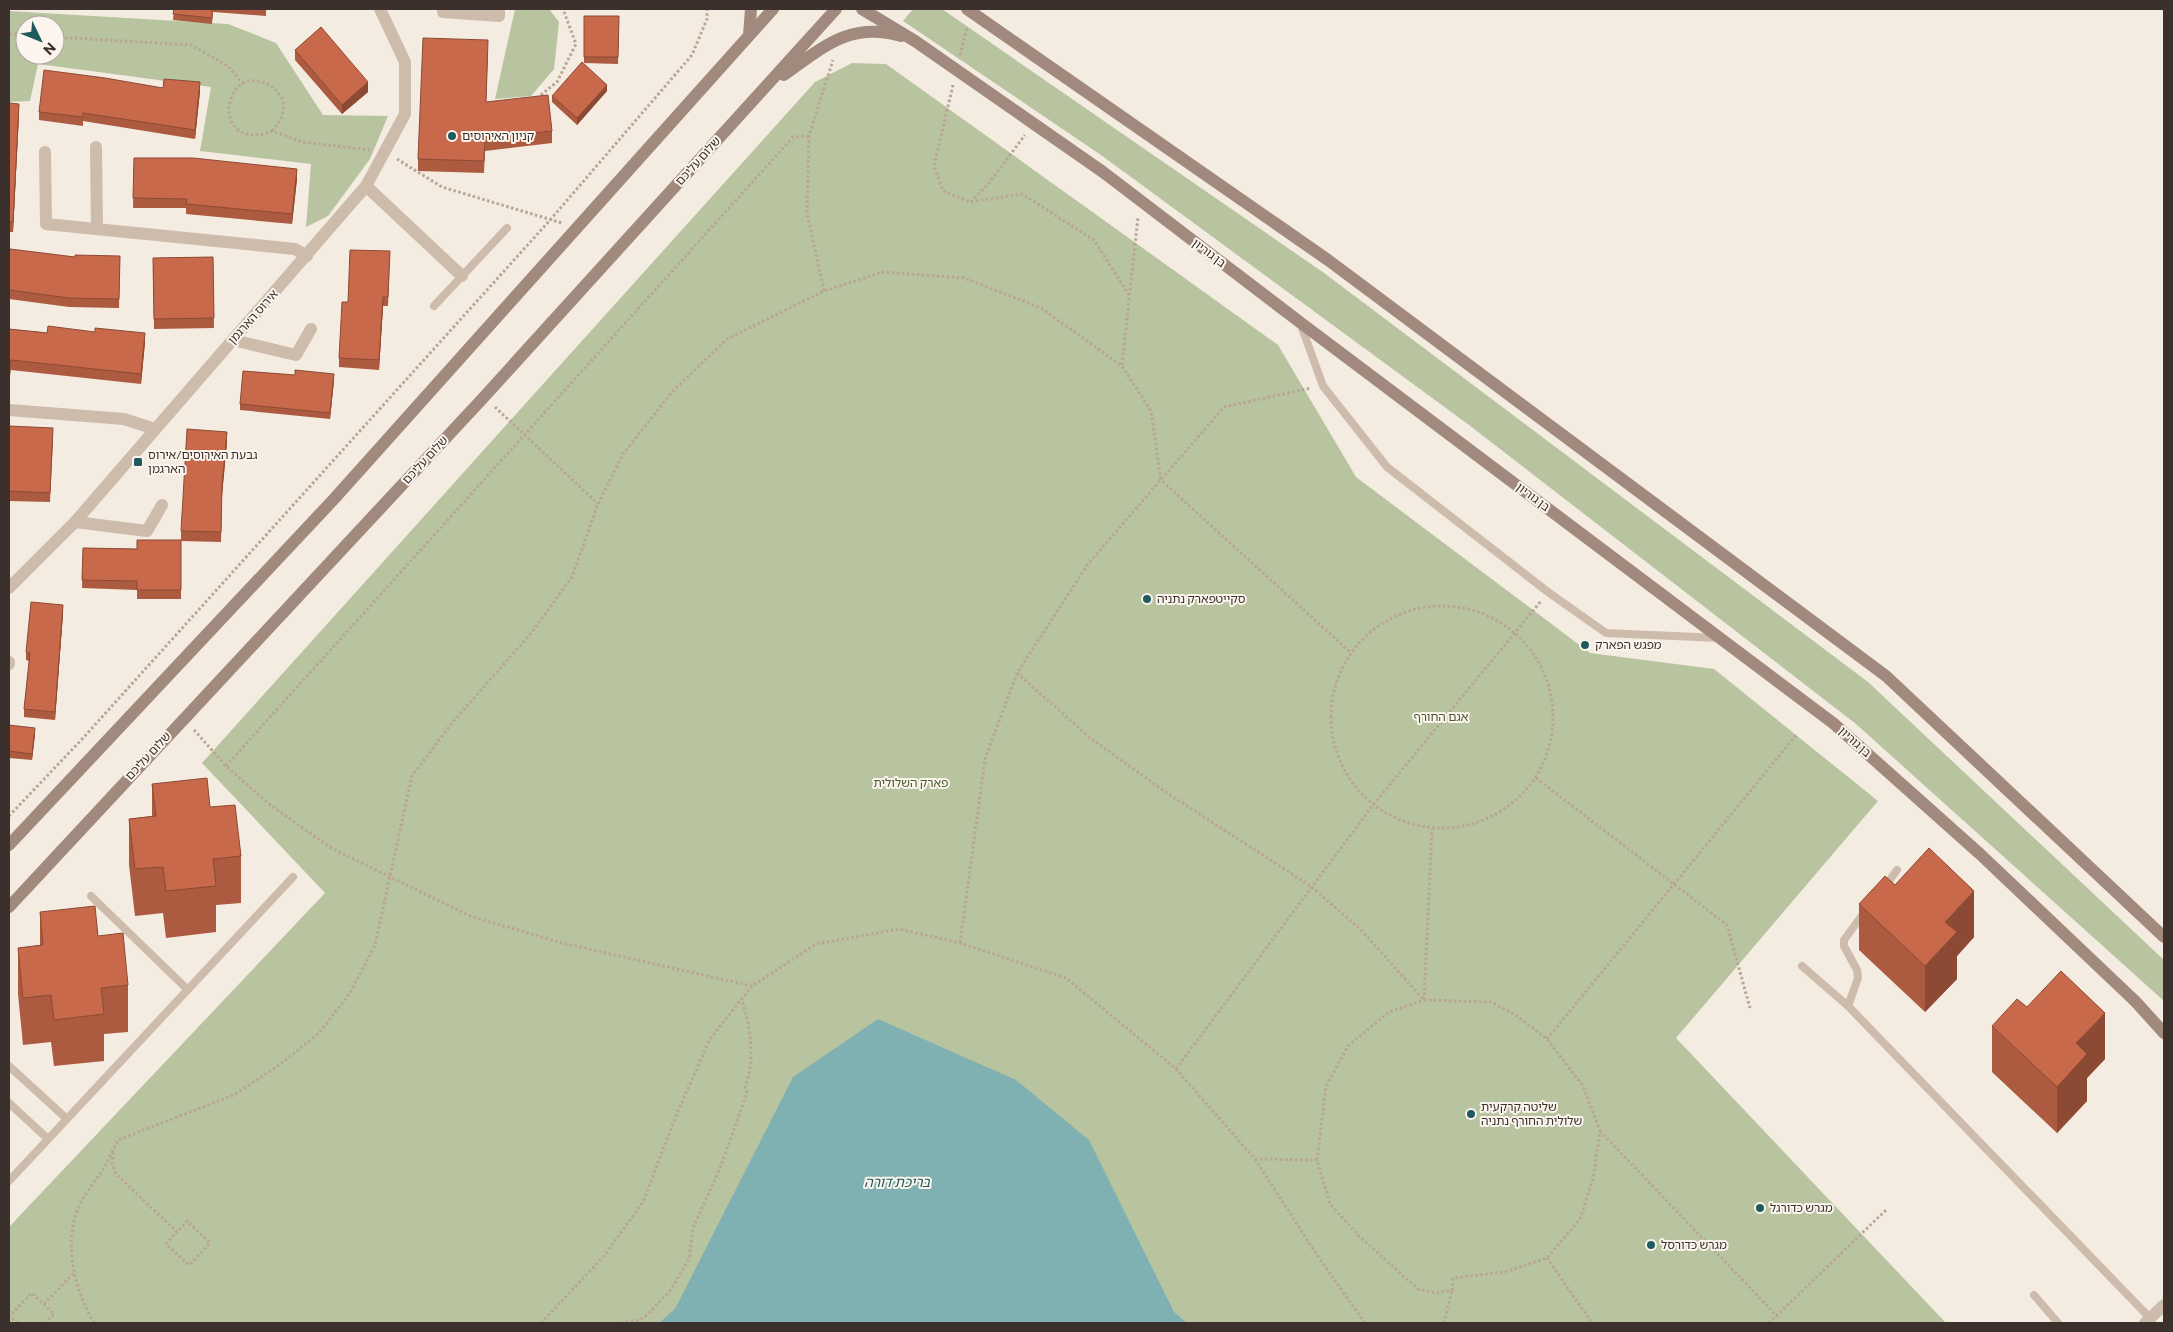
<svg xmlns="http://www.w3.org/2000/svg" width="2173" height="1332" font-family="Commissioner,'Noto Sans Hebrew',sans-serif">
<rect width="100%" height="100%" fill="#f4ebe1"/>
<path fill="#b8c4a0" fill-rule="evenodd" d="M515 9H549L559 22 554 69 531 96 495 99Z
M913 9H942L1324 273 1868 682 2164 960V1001L1856 724 1469 425 1101 155 903 21Z
M9 11 228 24 276 43 323 115 388 116 370 159 328 216 306 227 311 164 200 151 211 87 38 64 30 101 9 102ZM25 25H55V55H25Z
M852 63 886 64 1278 345 1356 477 1590 653 1714 669 1878 801 1676 1038 1946 1323H9V1227L325 893 202 763 815 82Z"/>
<path fill="#7fb0b2" d="M878 1019 1016 1080 1089 1140 1174 1312 1187 1323H659L675 1309 793 1077Z"/>
<g fill="none" stroke-linecap="round" stroke-linejoin="round">
<path stroke="#b9a596" stroke-width="3" stroke-dasharray="2.5 2.5" stroke-linecap="butt" d="M9 34 25 35
M55 37 191 45 228 66 243 84
M960 55 967 27
M953 85 934 166 943 191 970 202 1022 194 1094 240 1129 295
M537 98 557 82 576 44 563 9
M272 131C309 94 246 60 232 96 230 102 228 108 229 114 233 136 256 139 272 131L303 142 370 150
M397 159 442 187 562 223
M971 202 989 183 1025 135
M824 291 807 213 809 136 833 60
M1122 365 1138 217
M495 407 598 504
M1331 717a111 111 0 1 1 222 0a111 111 0 1 1-222 0Z
M1017 673 1089 737 1164 791 1312 887 1362 931 1424 1000
M194 730 226 766 269 804 331 848 470 916 562 943 752 986
M226 766 793 137 809 136
M1536 778 1727 925 1750 1008
M9 816 84 737 551 219 692 55 707 19V9
M960 943 985 759 1017 673 1088 564 1224 407 1311 388
M1424 1000 1491 1002 1517 1016 1547 1039 1583 1086 1600 1131 1593 1179 1580 1219 1547 1258 1505 1272 1453 1278 1452 1290 1437 1293 1418 1289 1360 1237 1330 1204 1317 1160 1326 1086 1348 1046 1389 1012Z
M1424 1000 1432 829
M1547 1039 1797 734
M1176 1069 1373 805 1541 601
M1600 1131 1777 1316
M113 1152 112 1163 116 1174 177 1232 187 1221 210 1243 189 1265 166 1244 177 1232
M1255 1159 1317 1160
M1547 1258 1592 1323
M44 1304 74 1273
M18 1323 9 1316 32 1293 54 1314 45 1323
M94 1323C74 1289 63 1244 79 1206 84 1194 95 1182 102 1171 108 1161 113 1150 118 1140L234 1095 282 1063 319 1033 350 993 375 945 412 776 452 723 532 632 572 577 598 504 623 454 672 392 727 339 824 291 882 272 964 278 1041 308 1122 366 1151 411 1161 480 1351 653
M541 1323 604 1256 643 1202 677 1113 710 1039 752 986 816 944 899 929 960 943 1066 978 1176 1069 1255 1159 1317 1255 1365 1323
M621 1323 639 1320 647 1315 670 1291 689 1259 693 1228 720 1168 747 1093 745 1086C756 1065 750 1022 742 1001
M1444 1323 1452 1290
M1769 1323 1887 1209"/>
<path stroke="#cdbbac" stroke-width="8" d="M434 306 507 228
M1301 325 1323 386 1387 467 1548 592 1606 633 1720 638
M1884 888 1897 870
M91 896 187 989
M1802 966 1848 1006 2150 1318
M1848 1006 1858 978 1857 970 1844 946V940L1866 910
M9 1066 67 1119
M9 1103 48 1139
M9 1181 293 877
M2034 1295 2058 1323"/>
<path stroke="#cdbbac" stroke-width="12" d="M443 12 499 16V9
M96 147 97 229
M45 152 46 224 295 249 307 256
M366 186 462 276
M233 340 296 355 311 329
M9 410 124 419 155 429
M75 522 147 531 162 505
M9 588 75 522 366 186 405 114V62L380 9
M9 664V662
M2145 1323 2164 1305"/>
<path stroke="#a18a7d" stroke-width="12" d="M862 9 915 41 1103 172 1301 323 1833 723 1980 854 2136 1002 2164 1033
M967 9 1328 260 1886 676 2164 937
M749 35 751 9
M784 75C823 47 851 21 901 36
M9 845 334 499 773 9
M9 907 484 397 836 9"/>
</g>
<path fill="#ac5a40" d="M174 9H266V16L213 12 212 24 173 20Z
M584 16H619L618 64 584 63Z
M295 50 368 92 342 114 295 60Z
M488 52 486 102 552 131V143L485 151 484 173 418 171V159Z
M163 88 200 91 195 139 83 121V126L39 120V112Z
M607 91 577 125 552 102V96Z
M9 103 19 113 13 232H9Z
M134 158 297 179 292 224 186 214V208H133Z
M390 251 388 306H383L379 370 339 367V358L348 302Z
M120 256 119 308 69 307 9 299V258L75 257Z
M213 257 214 328 154 329 153 258Z
M9 329 145 342 141 384 11 370 10 376H9Z
M334 380 330 419 240 410V404Z
M9 426 53 438 50 502 9 501Z
M227 442 222 495 221 542 181 541V599H137V590L82 588 83 548 137 549 181 540V531Z
M63 613 55 720 24 717V709L29 661 26 660V652Z
M9 725 35 734 32 760 9 758Z
M152 784 210 807 241 856V903L216 905V932L166 938 163 913 135 916 129 865V819L152 816Z
M1895 885 1974 937 1957 956V979L1925 1012 1859 950V904Z
M40 912 98 936 128 985V1032L104 1034V1061L54 1066 51 1042 23 1045 18 994V948L40 945Z
M2027 1007 2105 1059 2087 1078V1101L2057 1133 1992 1072V1026Z"/>
<path fill="#8c4a34" d="M200 82V91L195 139V130Z
M368 82V92L342 114V105Z
M607 85V91L577 125V118Z
M19 104V113L13 232V222Z
M297 169V179L292 224V214Z
M383 297V306L379 370V360Z
M145 333V342L141 384V374Z
M334 374V380L330 419V413Z
M227 432V442L222 495 221 542 222 485Z
M63 605V613L55 720V712Z
M35 728V734L32 760V754Z
M1974 891V937L1957 956V979L1925 1012V966L1945 922Z
M2105 1013V1059L2087 1078V1101L2057 1133V1087L2076 1043Z"/>
<path fill="#c8694b" stroke="#8c4a34" d="M174 9H212V18L173 14Z
M584 16H619L618 57H584Z
M321 27 368 82 342 105 295 50Z
M423 38 488 40 486 102 548 95 552 131 485 138 484 161 418 159Z
M582 62 607 85 577 118 552 96Z
M44 70 105 78 163 88 164 79 200 82 195 130 83 113V117L39 112Z
M9 103 19 104 13 222H9Z
M134 158H193L297 169 292 214 186 204 187 199 133 198Z
M10 249 75 257V255L120 256 119 299 69 298 9 290V258Z
M350 250 390 251 388 297H383L379 360 339 358 342 302H348Z
M213 257 214 318 154 319 153 258Z
M48 326 95 332V328L145 333 141 374 11 360 10 366H9V329L47 333Z
M295 370 334 374 330 413 240 404 243 371 295 375Z
M9 426 53 428 50 493 9 491Z
M187 429 227 432 222 485 221 532 181 531Z
M137 540H181V590H137V581L82 580 83 548 137 549Z
M31 602 63 605 55 712 24 709 30 653 26 652Z
M9 725 35 728 32 754 9 751Z
M207 778 210 807 235 805 241 856 213 859 216 886 166 891 163 867 135 869 129 819 156 816 152 784Z
M1929 848 1974 891 1945 922 1957 932 1925 966 1859 904 1885 876 1895 885Z
M95 906 98 936 123 933 128 985 101 988 104 1014 54 1020 51 995 23 998 18 948 43 945 40 912Z
M2061 971 2105 1013 2076 1043 2087 1054 2057 1087 1992 1026 2017 999 2027 1007Z"/>
<g fill="#1f5a5e" stroke="#fbf5ee" stroke-width="2">
<circle cx="452" cy="136" r="5"/>
<rect x="133" y="457" width="10" height="10" rx="2.5"/>
<circle cx="1147" cy="599" r="5"/>
<circle cx="1585" cy="645" r="5"/>
<circle cx="1471" cy="1114" r="5"/>
<circle cx="1760" cy="1208" r="5"/>
<circle cx="1651" cy="1245" r="5"/>
</g>
<g text-anchor="middle" stroke-width="4" stroke-linejoin="round" paint-order="stroke">
<g font-size="12" fill="#3b302b" stroke="#fbf5ee" text-anchor="start">
<text x="462" y="140">קניון האירוסים</text>
<text x="148" y="459">גבעת האירוסים/אירוס<tspan x="148" dy="14">הארגמן</tspan></text>
<text x="1157" y="603">סקייטפארק נתניה</text>
<text x="1595" y="649">מפגש הפארק</text>
<text x="1481" y="1111">שליטה קרקעית<tspan x="1481" dy="14">שלולית החורף נתניה</tspan></text>
<text x="1770" y="1212">מגרש כדורגל</text>
<text x="1661" y="1249">מגרש כדורסל</text>
</g>
<g font-size="12" fill="#3b302b" stroke="#fbf5ee">
<text transform="translate(698 161) rotate(-48)" y="4">שלום עליכם</text>
<text transform="translate(1209 253) rotate(37)" y="4">בן גוריון</text>
<text transform="translate(253 317) rotate(-48)" y="4">אירוס הארגמן</text>
<text transform="translate(425 460) rotate(-47)" y="4">שלום עליכם</text>
<text transform="translate(1533 497) rotate(37)" y="4">בן גוריון</text>
<text transform="translate(1855 742) rotate(42)" y="4">בן גוריון</text>
<text transform="translate(148 756) rotate(-47)" y="4">שלום עליכם</text>
</g>
<g font-size="12" fill="#4a5a2e" stroke="#fbf5ee">
<text x="1441" y="721">אגם החורף</text>
<text x="911" y="787">פארק השלולית</text>
</g>
<g font-size="14" font-style="italic" fill="#1f5a5e" stroke="#fbf5ee">
<text x="897" y="1187">בריכת דורה</text>
</g>
</g>
<rect width="2173" height="1332" fill="none" stroke="#3b302b" stroke-width="20"/>
<g transform="translate(40 40) rotate(133)"><circle r="24" fill="#fbf5ee" stroke="#aea6a0"/>
<path d="M0-4L9 19L0 12L-9 19Z" fill="#1f5a5e"/>
<text y="-8" font-size="14" font-weight="bold" text-anchor="middle" fill="#3b302b">N</text>
</g>
</svg>
